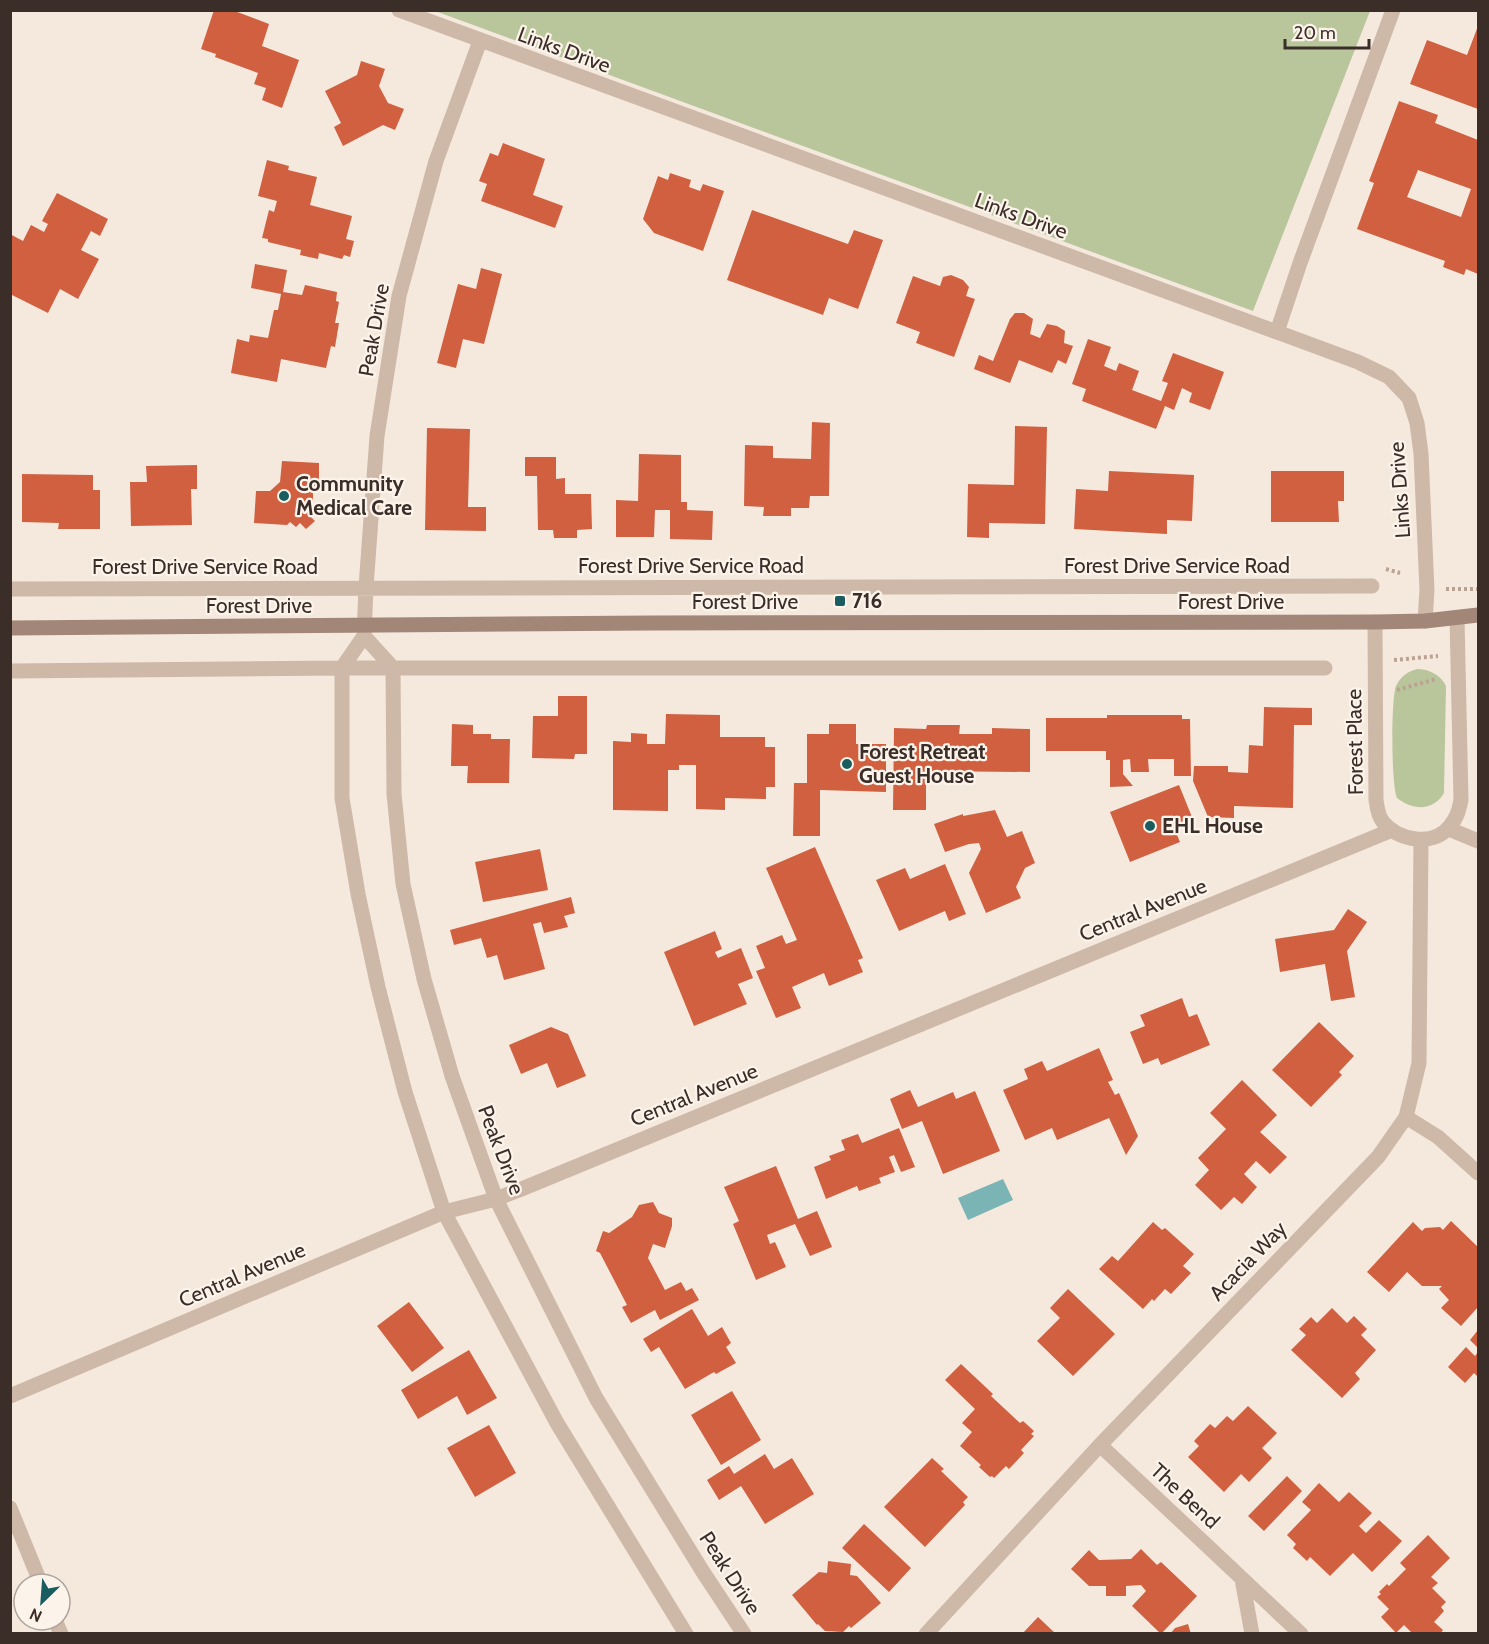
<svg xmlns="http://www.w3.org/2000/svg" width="1489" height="1644" font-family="Cabin,sans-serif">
<rect width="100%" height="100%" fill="#f5e9de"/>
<path fill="#b9c69c" d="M435 11H1370L1253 311Z
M1417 669C1429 669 1441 675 1446 686L1444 793C1433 812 1412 810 1397 798 1391 785 1391 699 1396 686 1401 676 1407 672 1417 669Z"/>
<path fill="#7ab4b5" d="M1003 1179 1013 1200 968 1220 958 1198Z"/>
<path fill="#d06040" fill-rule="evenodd" d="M214 10H232L269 24 262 46 299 60 282 108 262 100 266 88 254 84 258 73 215 57 216 54 201 49Z
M1478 26V109L1410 84 1427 40 1467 55Z
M361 61 385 69 379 86 388 103 404 109 395 130 383 125 343 146 334 127 341 123 325 91 357 75Z
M1399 101 1438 115 1435 123 1478 140V274L1466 269 1464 275 1443 267 1445 261 1357 229 1374 183 1369 181ZM1418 170 1471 189 1461 217 1407 197Z
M503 143 545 159 533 195 563 206 555 228 481 201 487 184 479 181 490 153 498 156Z
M267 160 289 166 288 170 317 177 310 205 352 216 346 239 354 241 350 257 344 255 342 259 319 253 318 259 300 255 301 250 268 242V239L262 238 269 210 274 212 277 201 258 196Z
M670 173 691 180 689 187 700 191 703 184 724 191 703 251 654 233 643 219 658 176 668 180Z
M57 193 108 219 100 236 91 231 81 250 99 259 78 299 60 289 48 313 10 294V234L23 241 31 225 44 232 48 224 42 221Z
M752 210 848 244 854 230 883 240 858 309 829 298 823 315 727 280Z
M255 264 287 270 283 292 302 295 305 285 337 292 336 301 339 302 335 323H339L335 347 331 346 326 368 281 359 277 382 231 373 237 339 249 342 250 335 268 338 274 310H278L281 294 251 288Z
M481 268 502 274 484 344 463 339 456 368 437 363 458 284 476 289Z
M951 275 963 280 969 287 966 296 975 299 954 357 916 343 920 332 896 323 913 276 940 286 943 277Z
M1015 313H1024L1033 319 1030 334 1040 338 1047 324 1057 326 1065 331 1064 343 1073 346 1066 364 1058 360 1052 373 1019 360 1010 383 974 369 979 355 993 361 1010 319Z
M1088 339 1111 347 1104 366 1116 371 1119 363 1139 371 1132 390 1161 401 1168 383 1162 381 1173 353 1224 372 1210 410 1189 402 1192 393 1182 388 1174 410 1165 406 1156 429 1082 401 1086 389 1072 384Z
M812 422 830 423 829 496H810L809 508H791V516H763L764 507 744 506 745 445 773 446V458L811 459Z
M1015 426 1047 427 1045 524 989 523V538L967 537 968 484 1014 485Z
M427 428 470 429 468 507H486V531L425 530Z
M639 454 681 455V502H687V510L713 511 712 540 670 539V510H655L654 537H616V500L638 501Z
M525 457H556V479L565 478V494H591L592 529 577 530V538H554L553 530H538L537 476H525Z
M282 461 319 463V486H313V501L309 505 314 510 309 515 315 521 306 529 300 523 296 527 290 522 287 525 254 523 256 491H270L280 482Z
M197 465V489H191L192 525 131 526 130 482H147L146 466Z
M1109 471 1194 475 1192 521 1167 520V534L1074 529 1076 489 1108 491Z
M1271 471H1344V501H1338L1339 522H1271Z
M22 474 93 475V490H100V529H58L59 523 22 522Z
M558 696H587V754H575L574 759 532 758 533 716H558Z
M1264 707 1312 708V725H1294L1293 808 1234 806V818L1208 817 1193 781 1194 766H1228V772L1248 773 1249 745 1263 746Z
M666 714 720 715V737H765V747H775V787H766V799L725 798V810L696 809V765H679V770H668V811L613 810V741L631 742V733L647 734V744H665Z
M1107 715H1182V719H1190L1191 776H1174V759H1148L1149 772H1131L1130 759 1123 760V774L1133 786 1110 787V760H1106V751H1046V718H1107Z
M452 724 473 725V734H491V739H510L509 783H467L468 766H451Z
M829 724H856V744H886V792L820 790V836H793L794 783H807V734H829Z
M927 725H960L959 734H992V728L1030 729V772L926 771V810H893L894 728 926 729Z
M1179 785 1194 822 1175 830 1180 842 1130 862 1110 812Z
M995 810 1007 837 1022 831 1035 863 1025 868 1016 887 1021 898 986 913 969 873 981 849 979 843 969 844 945 852 934 824 963 814V816Z
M815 847 863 958 858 960 863 972 829 986 824 973 792 987 801 1008 776 1018 756 971 765 968 756 946 782 935 786 944 797 940 766 868Z
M540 849 548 890 483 902 475 862Z
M945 864 966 914 949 921 945 911 899 931 876 880 905 868 910 879Z
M571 897 575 913 564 916 568 927 544 933 541 922 533 924 545 969 504 980 497 955 487 958 481 938 454 945 450 930Z
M1348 909 1367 922 1347 951 1355 997 1331 1001 1325 964 1280 972 1275 939 1334 930Z
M715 931 722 949 715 952 718 958 741 948 753 978 738 984 747 1004 694 1026 664 952Z
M1182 998 1189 1017 1197 1014 1210 1045 1161 1065 1158 1058 1143 1064 1130 1032 1145 1026 1140 1015Z
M1319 1022 1354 1056 1339 1072 1342 1075 1311 1107 1272 1070Z
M551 1027 568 1034 586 1076 557 1088 547 1063 521 1074 509 1045Z
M1099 1048 1113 1080 1108 1082 1115 1095 1119 1093 1138 1136 1126 1155 1109 1118 1057 1140 1052 1128 1025 1140 1003 1090 1028 1079 1024 1069 1042 1061 1047 1071Z
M1242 1080 1277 1115 1260 1132 1287 1157 1270 1174 1256 1161 1244 1174 1257 1187 1242 1204 1234 1197 1221 1210 1195 1185 1209 1170 1198 1158 1226 1129 1210 1113Z
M910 1090 918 1107 953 1092 956 1099 975 1091 1000 1151 943 1174 922 1121 902 1129 890 1099Z
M899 1128 915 1167 901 1172 894 1155 889 1157 895 1172 879 1178 881 1183 859 1191 857 1186 826 1199 814 1167 831 1160 829 1156 845 1150 841 1140 858 1134 862 1143Z
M776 1166 798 1219 817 1211 832 1247 810 1256 795 1224 767 1235 770 1244 775 1242 786 1267 756 1280 733 1224 739 1221 724 1187Z
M653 1202 659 1213 672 1218V1226L665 1248 653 1244 648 1258 665 1290 681 1282 686 1291 692 1288 699 1300 660 1320 655 1310 631 1323 622 1307 627 1305 600 1253 596 1251 603 1231 609 1233 632 1217 639 1205Z
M1451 1221 1478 1247V1307L1461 1326 1441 1308 1449 1300 1439 1289 1442 1286H1422L1407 1272 1389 1292 1367 1272 1413 1222 1422 1231 1425 1228 1440 1227 1443 1230Z
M1153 1222 1162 1230 1165 1228 1194 1254 1183 1266 1191 1273 1171 1294 1165 1289 1154 1301 1152 1299 1143 1309 1099 1269 1112 1256 1118 1261Z
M1068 1289 1115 1334 1073 1376 1037 1341 1060 1318 1050 1308Z
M409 1302 444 1348 412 1372 377 1326Z
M1332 1308 1347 1323 1354 1316 1367 1329 1361 1335 1376 1350 1355 1373 1360 1379 1342 1398 1291 1350 1306 1335 1299 1329 1311 1317 1317 1323Z
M692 1309 708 1336 722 1327 731 1343 726 1347 736 1363 716 1374 714 1372 685 1389 659 1347 651 1352 643 1339Z
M1478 1330V1348L1470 1340Z
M1466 1347 1475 1356 1478 1352V1377L1474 1373 1465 1383 1448 1367Z
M469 1350 497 1398 467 1415 457 1396 418 1419 401 1390Z
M961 1364 993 1394 991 1396 1020 1423 1023 1421 1034 1431 1031 1434 1034 1436 1021 1450 1024 1453 1009 1469 1006 1466 994 1478 992 1476 990 1477 979 1467 981 1465 960 1446 972 1432 962 1423 975 1409 945 1380Z
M732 1391 761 1440 721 1465 691 1415Z
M1248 1406 1277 1433 1262 1448 1272 1458 1249 1482 1241 1474 1224 1492 1188 1457 1199 1446 1194 1441 1210 1424 1215 1428 1227 1416 1233 1421Z
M489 1425 516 1473 475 1497 447 1448Z
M765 1454 774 1469 792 1458 814 1494 765 1524 741 1486 719 1500 707 1480 729 1466 734 1474Z
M932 1458 944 1469 941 1471 968 1497 963 1502 965 1505 925 1547 884 1507Z
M1287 1476 1302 1491 1264 1531 1248 1516Z
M1319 1483 1339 1502 1349 1492 1372 1513 1359 1526 1366 1533 1379 1520 1402 1541 1372 1572 1353 1553 1330 1576 1310 1557 1307 1561 1293 1548 1296 1544 1287 1535 1311 1510 1302 1502Z
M864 1524 911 1568 889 1592 842 1548Z
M1428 1535 1450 1558 1431 1577 1438 1583 1432 1588 1446 1602 1441 1607 1444 1611 1434 1622 1443 1630 1440 1634H1413L1404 1625 1396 1633 1381 1617 1389 1609 1377 1597 1381 1594 1379 1592 1387 1584 1389 1586 1406 1569 1400 1563Z
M1141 1549 1157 1565 1161 1562 1197 1596 1161 1634 1132 1606 1146 1591 1141 1585 1126 1586V1596H1106V1586H1089L1071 1569 1089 1550 1099 1560 1131 1559Z
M828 1561 851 1564 850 1575 857 1576 881 1603 851 1628 849 1626 843 1632 825 1631 818 1624 817 1625 792 1595 819 1572 827 1573Z
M1038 1617 1056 1634H1022Z
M1188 1624 1191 1634H1170L1175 1628Z"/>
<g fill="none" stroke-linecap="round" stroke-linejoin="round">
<path stroke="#baa292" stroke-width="4" stroke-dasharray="3 3" stroke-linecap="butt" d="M1386 569 1400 573
M1446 589H1478
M1394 660 1438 656
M1397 690 1436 679"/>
<path stroke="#ceb9a8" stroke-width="15" d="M1277 332 1300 263 1393 10"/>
<path stroke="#ceb9a8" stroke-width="15" d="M399 10 1277 332 1358 362 1389 377 1409 398 1417 423 1421 454 1427 590 1425 621
M480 41 436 161 399 296 377 436 366 587 364 636 342 668V798L358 894 378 987 405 1092 444 1212 557 1423 686 1634
M10 589 1372 586
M1375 622 1376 800C1377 807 1378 816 1383 822 1398 841 1434 847 1450 826 1457 818 1459 810 1461 800L1457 618
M364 636 393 668 394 794 403 884 424 979 452 1076 496 1199 596 1398 703 1572 744 1634
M10 671 342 668H1325
M1449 829 1478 841
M1406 1117 1438 1137 1478 1173
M10 1396 444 1212 496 1199 524 1188 1392 830
M1100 1445 1301 1634
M10 1508 41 1584
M1242 1579 1252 1634
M55 1620 61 1634
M926 1634 1100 1445 1378 1157 1406 1117 1419 1063 1421 840"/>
<path stroke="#a28779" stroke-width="15" d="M10 628 651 623 1375 622 1425 621 1478 615"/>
</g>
<g fill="#1a5d60" stroke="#fcf4eb" stroke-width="2">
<circle cx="284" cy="496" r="6"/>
<rect x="834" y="595" width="12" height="12" rx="3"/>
<circle cx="847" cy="764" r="6"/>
<circle cx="1150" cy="826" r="6"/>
</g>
<g text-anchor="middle" stroke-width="4.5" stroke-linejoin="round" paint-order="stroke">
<g font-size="21" fill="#3b2e29" stroke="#fcf4eb">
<text transform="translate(564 50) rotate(20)" y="7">Links Drive</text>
<text transform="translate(1021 216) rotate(20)" y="7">Links Drive</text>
<text transform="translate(374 330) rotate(-80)" y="7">Peak Drive</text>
<text transform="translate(1400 490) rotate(-94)" y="7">Links Drive</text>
<text x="691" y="573">Forest Drive Service Road</text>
<text x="1177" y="573">Forest Drive Service Road</text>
<text x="205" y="574">Forest Drive Service Road</text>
<text x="745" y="609">Forest Drive</text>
<text x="1231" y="609">Forest Drive</text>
<text x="259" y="613">Forest Drive</text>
<text transform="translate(1355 742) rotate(-91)" y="7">Forest Place</text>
<text transform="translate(1143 910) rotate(-22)" y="7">Central Avenue</text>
<text transform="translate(694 1095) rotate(-22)" y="7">Central Avenue</text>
<text transform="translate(501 1150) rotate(69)" y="7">Peak Drive</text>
<text transform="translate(1248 1261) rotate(-46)" y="7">Acacia Way</text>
<text transform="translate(242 1275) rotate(-23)" y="7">Central Avenue</text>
<text transform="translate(1185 1496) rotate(43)" y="7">The Bend</text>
<text transform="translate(730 1573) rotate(57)" y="7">Peak Drive</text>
</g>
<g font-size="21" font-weight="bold" fill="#3b2e29" stroke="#fcf4eb" text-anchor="start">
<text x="296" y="491">Community<tspan x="296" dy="24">Medical Care</tspan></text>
<text x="852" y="608">716</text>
<text x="859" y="759">Forest Retreat<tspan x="859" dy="24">Guest House</tspan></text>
<text x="1162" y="833">EHL House</text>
</g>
</g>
<rect width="1489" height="1644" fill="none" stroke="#3b2e29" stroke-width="24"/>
<g transform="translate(42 1602) rotate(205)"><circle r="28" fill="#fcf4eb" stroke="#afa59d" stroke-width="1.5"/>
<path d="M0-4.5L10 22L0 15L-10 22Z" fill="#1a5d60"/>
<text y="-9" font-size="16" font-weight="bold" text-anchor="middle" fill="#3b2e29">N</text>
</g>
<path d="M1285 39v9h84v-9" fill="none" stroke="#3b2e29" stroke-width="3"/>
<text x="1294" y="39" font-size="18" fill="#3b2e29" stroke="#fcf4eb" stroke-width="4.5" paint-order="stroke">20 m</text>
</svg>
